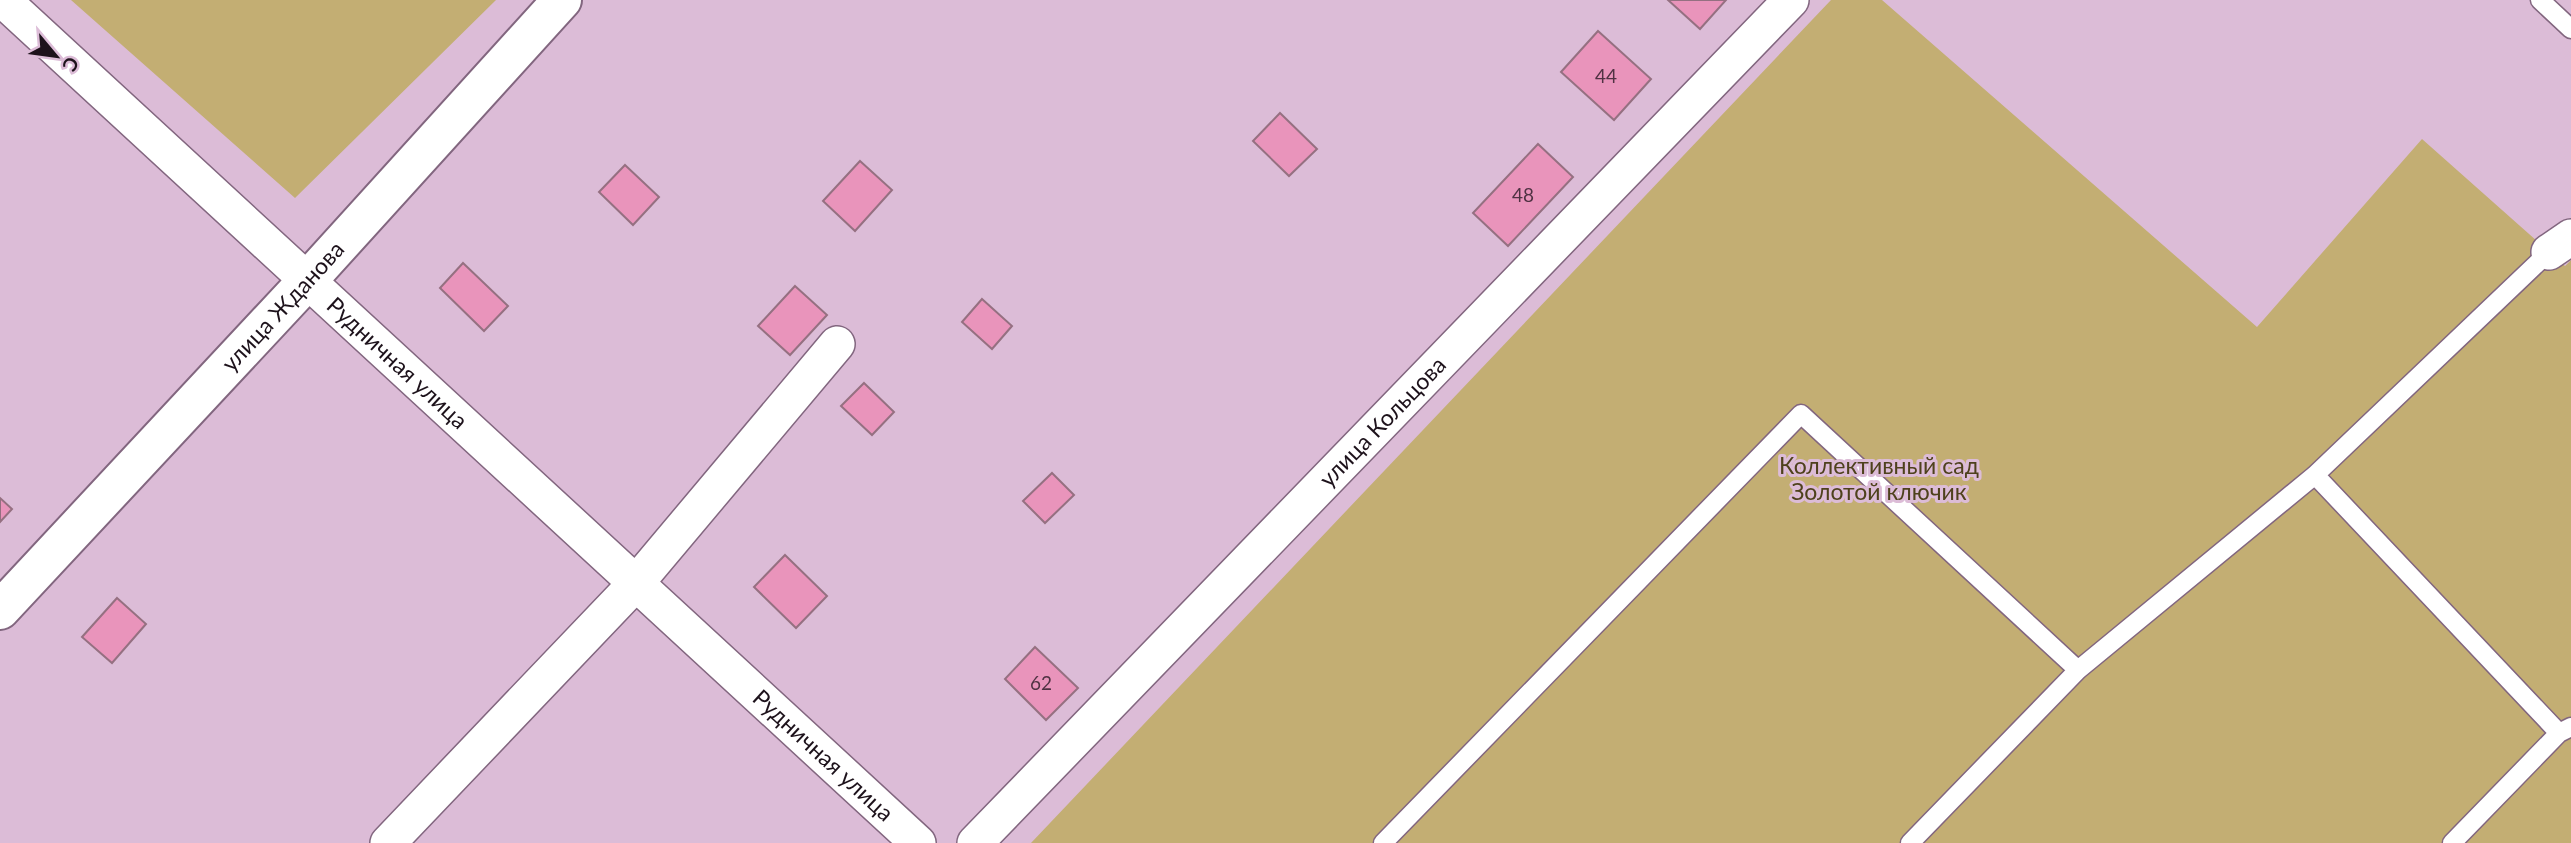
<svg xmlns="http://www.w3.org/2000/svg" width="2571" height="843" font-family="Lato,sans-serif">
<rect width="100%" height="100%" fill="#dcbcd7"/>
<path fill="#c3ae73" d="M71 0H496L295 198Z
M1831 0H1882L2257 327 2422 139 2565 266 2571 260V843H1031Z"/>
<path fill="#e994bb" stroke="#957081" stroke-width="2" d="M1668 0H1726L1700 29Z
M1598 31 1651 79 1614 120 1561 72Z
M1280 113 1317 149 1289 176 1253 141Z
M1538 144 1573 177 1508 246 1473 213Z
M860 161 892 190 855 231 823 201Z
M625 165 659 197 633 225 599 192Z
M463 263 508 306 484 331 440 288Z
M795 286 827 315 790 355 758 326Z
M982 299 1012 326 992 349 962 322Z
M864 383 894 412 872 435 841 406Z
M1052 473 1074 495 1045 523 1023 501Z
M0 498 12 509 0 522Z
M785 555 827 596 796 628 754 587Z
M117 598 146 624 112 663 82 637Z
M1035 647 1078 688 1046 720 1005 679Z"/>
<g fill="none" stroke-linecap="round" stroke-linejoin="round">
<g stroke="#82667f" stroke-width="21">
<path id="lane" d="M2540 0 2571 29
M2315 475 2559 733
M1383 843 1801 414 2078 670
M1910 843 2078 670 2315 475 2549 252
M2452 843 2559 733 2571 727"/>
</g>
<g stroke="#82667f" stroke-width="38">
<g id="street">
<path id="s1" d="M3 0 918 843"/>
<path d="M2549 252 2571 237"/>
<path d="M388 843 637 582 837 344"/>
<path id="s2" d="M975 843 1791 0"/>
</g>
</g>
<g stroke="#82667f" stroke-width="42">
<g id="secondary">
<path id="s3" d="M0 610 307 281 562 0"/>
</g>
</g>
<use href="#lane" stroke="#fff" stroke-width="18"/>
<use href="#street" stroke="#fff" stroke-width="35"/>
<use href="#secondary" stroke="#fff" stroke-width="38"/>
</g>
<g text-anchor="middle" stroke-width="6" stroke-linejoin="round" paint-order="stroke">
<g font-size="19" fill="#503243">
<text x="1606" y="83">44</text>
<text x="1523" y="202">48</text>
<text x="1041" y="690">62</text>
</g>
<g font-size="23" fill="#1d121b" stroke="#dcbcd7">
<text dy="8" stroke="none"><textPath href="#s3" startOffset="415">улица Жданова</textPath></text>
<text dy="8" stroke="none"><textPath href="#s1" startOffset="536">Рудничная улица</textPath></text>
<text dy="8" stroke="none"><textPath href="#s2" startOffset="586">улица Кольцова</textPath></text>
<text dy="8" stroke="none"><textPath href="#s1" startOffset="1115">Рудничная улица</textPath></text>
</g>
<g font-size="23" fill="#4e411c" stroke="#dcbcd7">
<text x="1879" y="474">Коллективный сад<tspan x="1879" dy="26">Золотой ключик</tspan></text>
</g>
</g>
<g transform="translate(56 56) rotate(119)" stroke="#dcbcd7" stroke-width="5" paint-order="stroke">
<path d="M0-5L12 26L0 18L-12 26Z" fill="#1d121b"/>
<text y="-10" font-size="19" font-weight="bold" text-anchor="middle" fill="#1d121b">С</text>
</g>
</svg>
